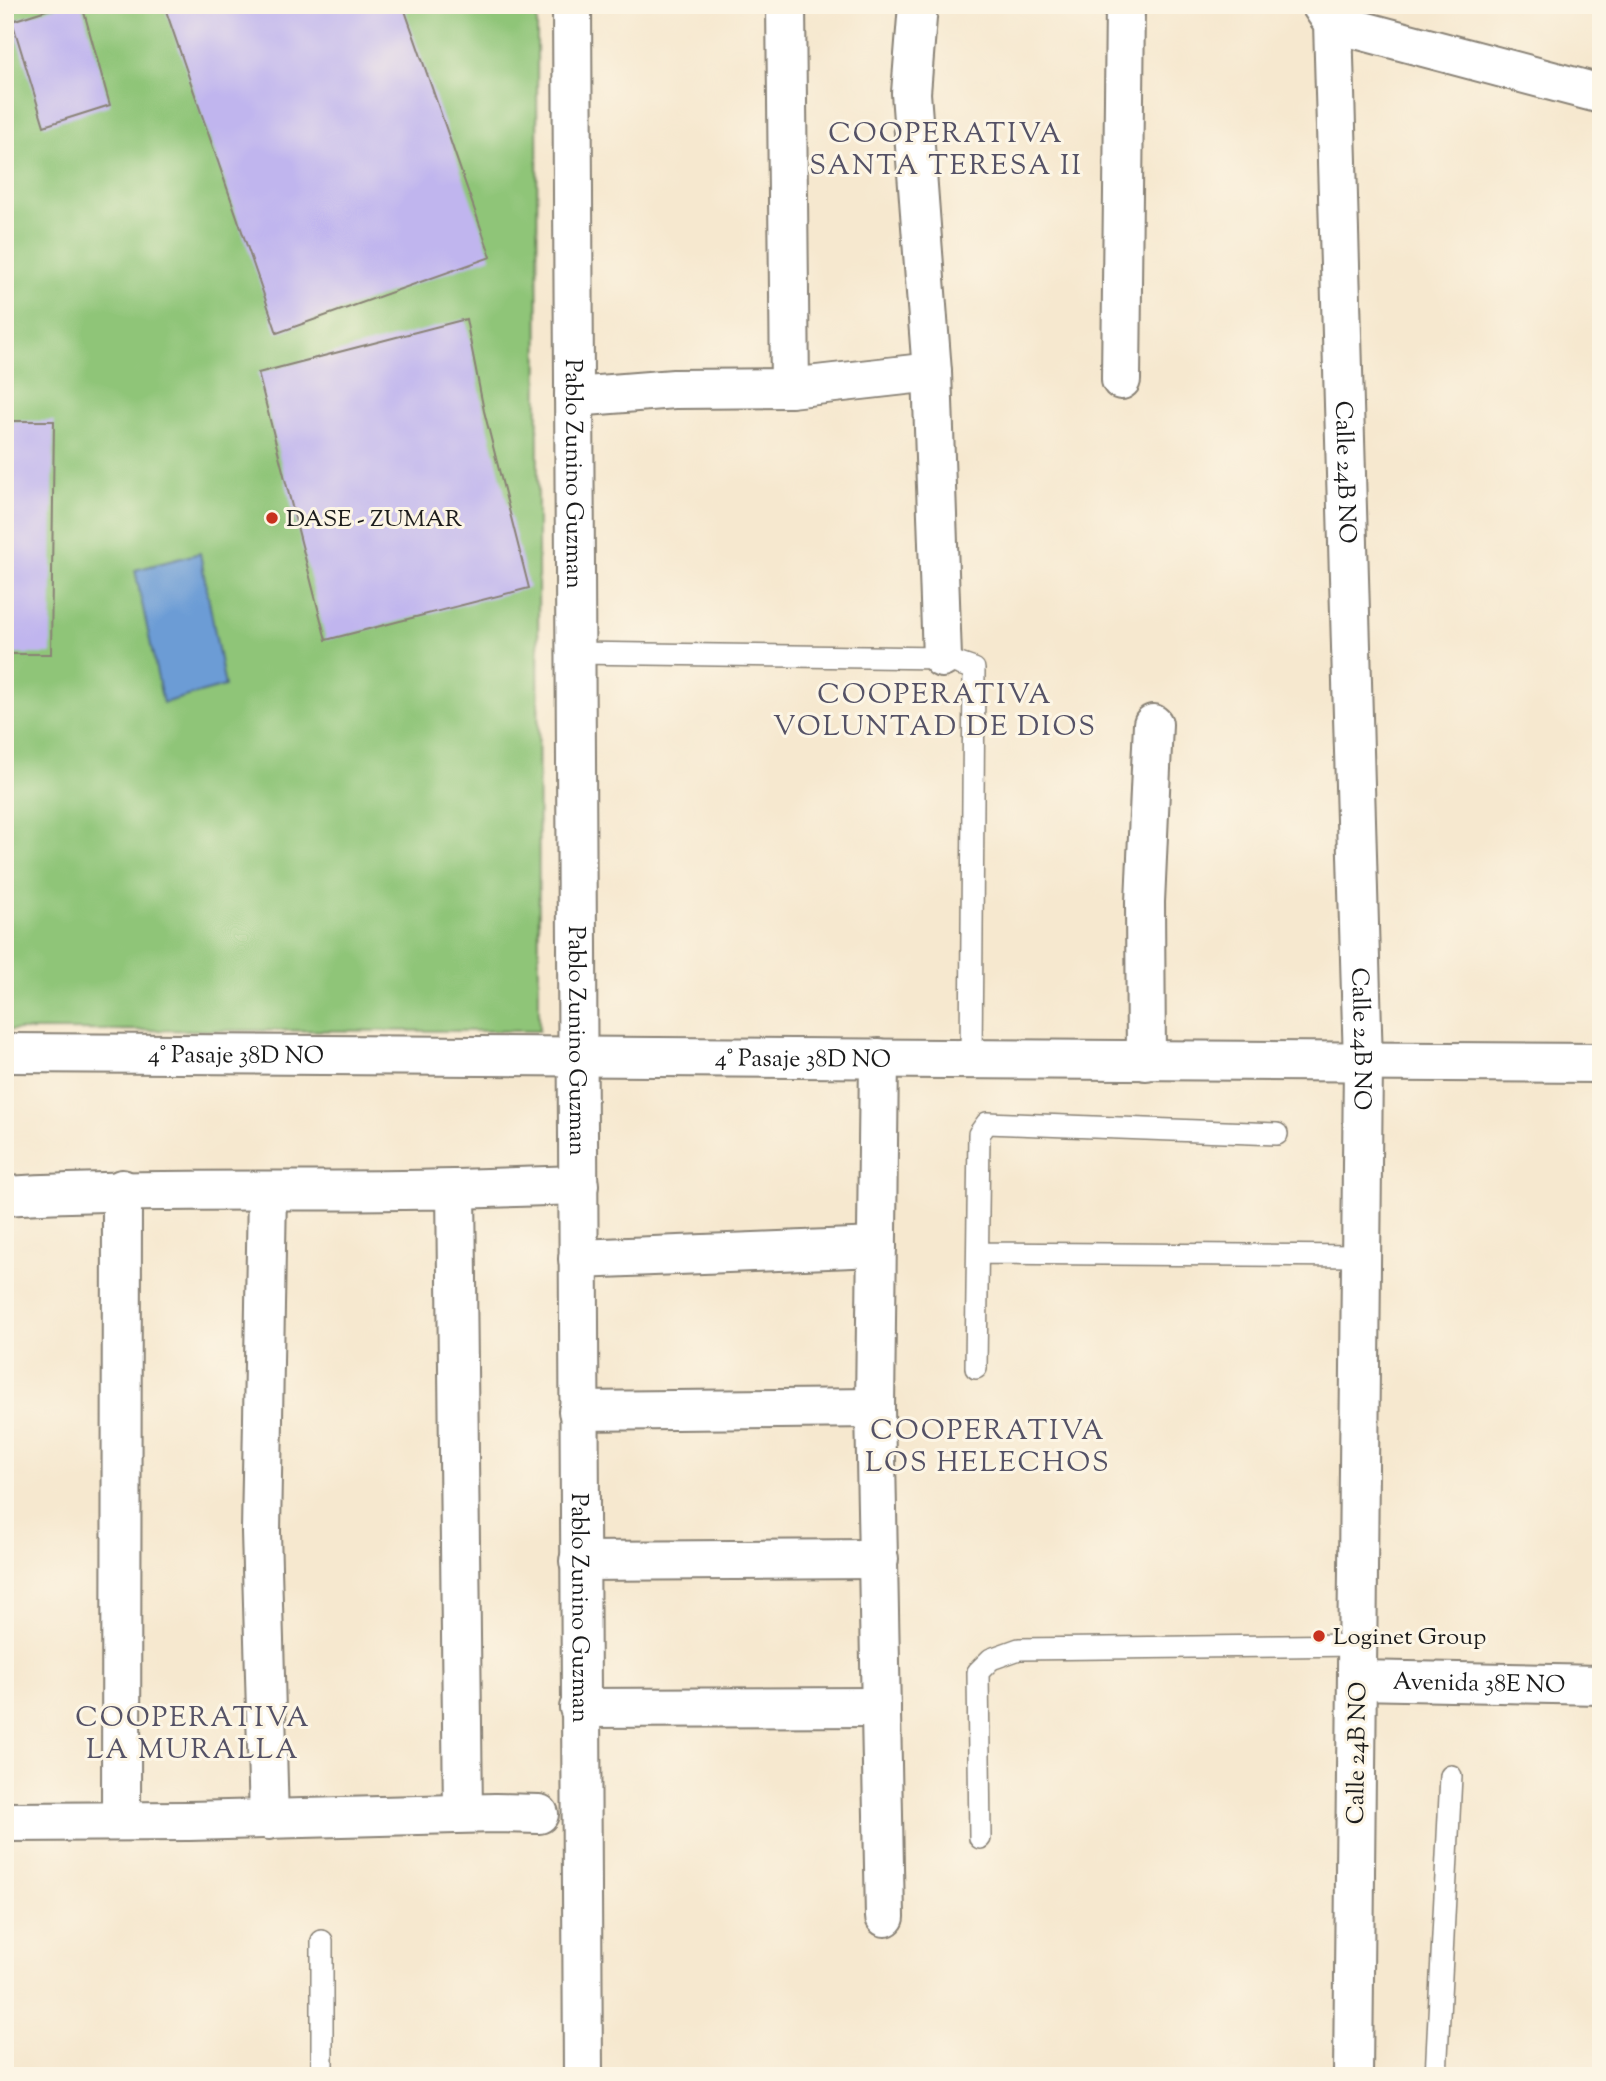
<svg xmlns="http://www.w3.org/2000/svg" width="1606" height="2081" font-family="'Sorts Mill Goudy',serif">
<rect width="100%" height="100%" fill="#fcf5e5"/>
<filter id="ink" filterUnits="userSpaceOnUse"><feTurbulence type="fractalNoise" baseFrequency=".0143" numOctaves="2"/><feDisplacementMap in="SourceGraphic" scale="14" xChannelSelector="R" yChannelSelector="G"/><feConvolveMatrix kernelMatrix="1 2 1 2 8 2 1 2 1" color-interpolation-filters="sRGB"/></filter>
<filter id="wash" filterUnits="userSpaceOnUse"><feTurbulence type="fractalNoise" baseFrequency=".00686" numOctaves="4" result="noise"/><feDisplacementMap in="SourceGraphic" scale="28" xChannelSelector="R" yChannelSelector="G"/><feGaussianBlur stdDeviation="1.57" result="paint"/><feColorMatrix in="noise" values="0 0 0 0 0 0 0 0 0 0 0 0 0 0 0 0 0 1.4 0 .05"/><feComposite in="paint" operator="in"/></filter>
<g filter="url(#wash)">
<rect width="100%" height="100%" fill="#f6e8cf"/>
<path fill="#8fc578" stroke="#56704a" stroke-width="2" d="M5 5H537L539 1031 5 1030Z"/>
<path fill="#6c9cd5" stroke="#445c78" stroke-width="2" d="M200 553 225 686 163 703 135 570Z"/>
<g id="blocks">
<path fill="#c0b5ee" d="M62 5H82L110 105 44 126 12 21Z
M164 5H403L491 257 277 333Z
M466 319 484 411 529 588 326 640 258 373Z
M5 421H54L51 654H5Z"/>
</g>
</g>
<g filter="url(#ink)">
<use href="#blocks" fill-opacity="0" stroke="#898276" stroke-width="2"/>
<g fill="none" stroke-linecap="round" stroke-linejoin="round">
<g stroke="#898276" stroke-width="24">
<path id="service" d="M575 653 942 658 974 669 971 1060
M979 1253 1361 1256
M976 1368 979 1134 987 1123 1277 1134
M980 1838 978 1672 991 1659 1019 1649 1358 1645
M322 1941V2076
M1436 2076 1451 1776"/>
</g>
<g stroke="#898276" stroke-width="42">
<g id="minor">
<path id="s1" d="M572 5 583 2076"/>
<path d="M786 5 790 388"/>
<path d="M918 5 911 93 932 372 942 658"/>
<path id="s2" d="M1321 5 1333 23 1363 1063 1353 2076"/>
<path d="M1333 23 1601 94"/>
<path d="M1121 380 1125 5"/>
<path d="M574 397 674 389 790 388 932 372"/>
<path id="s3" d="M5 1053 1601 1063"/>
<path d="M879 1058 875 1408 885 1917"/>
<path d="M1146 1061 1145 902 1153 724"/>
<path d="M456 1189 579 1185"/>
<path d="M267 1192 261 1532 269 1820"/>
<path d="M5 1196C156 1187 306 1193 456 1189L463 1813"/>
<path d="M578 1259 877 1247"/>
<path d="M578 1411 875 1408"/>
<path d="M579 1561 879 1559"/>
<path id="s4" d="M1357 1680 1601 1685"/>
<path d="M579 1708 881 1707"/>
<path d="M121 1819 122 1189"/>
<path d="M5 1822 189 1821 495 1813 539 1814"/>
</g>
</g>
<use href="#service" stroke="#fff" stroke-width="21"/>
<use href="#minor" stroke="#fff" stroke-width="38"/>
</g>
</g>
<g fill="#c8321e" stroke="#fcf5e5" stroke-width="2.5">
<circle cx="272" cy="518" r="7"/>
<circle cx="1319" cy="1636" r="7"/>
</g>
<g text-anchor="middle" stroke-width="6" stroke-linejoin="round" paint-order="stroke">
<g font-size="24" fill="#1c1c1c" stroke="#fcf5e5">
<text dy="8" stroke="none"><textPath href="#s2" startOffset="471">Calle 24B NO</textPath></text>
<text dy="8" stroke="none"><textPath href="#s1" startOffset="469">Pablo Zunino Guzman</textPath></text>
<text dy="8" stroke="none"><textPath href="#s2" startOffset="1038">Calle 24B NO</textPath></text>
<text dy="8" stroke="none"><textPath href="#s1" startOffset="1036">Pablo Zunino Guzman</textPath></text>
<text dy="8" stroke="none"><textPath href="#s3" startOffset="231">4° Pasaje 38D NO</textPath></text>
<text dy="8" stroke="none"><textPath href="#s3" startOffset="798">4° Pasaje 38D NO</textPath></text>
<text dy="8" stroke="none"><textPath href="#s1" startOffset="1603">Pablo Zunino Guzman</textPath></text>
<text dy="8" stroke="none"><textPath href="#s4" startOffset="122">Avenida 38E NO</textPath></text>
<text transform="translate(1356 1753) rotate(-89)" y="8">Calle 24B NO</text>
</g>
<g font-size="24" fill="#1c1c1c" stroke="#fcf5e5" text-anchor="start">
<text x="286" y="526">DASE - ZUMAR</text>
<text x="1333" y="1644">Loginet Group</text>
</g>
<g font-size="28" letter-spacing="2" fill="#555266" stroke="#fcf5e5">
<text x="946" y="142">COOPERATIVA<tspan x="946" dy="32">SANTA TERESA II</tspan></text>
<text x="935" y="703">COOPERATIVA<tspan x="935" dy="32">VOLUNTAD DE DIOS</tspan></text>
<text x="988" y="1439">COOPERATIVA<tspan x="988" dy="32">LOS HELECHOS</tspan></text>
<text x="193" y="1726">COOPERATIVA<tspan x="193" dy="32">LA MURALLA</tspan></text>
</g>
</g>
<rect width="1606" height="2081" fill="none" stroke="#fcf5e5" stroke-width="28"/>
</svg>
